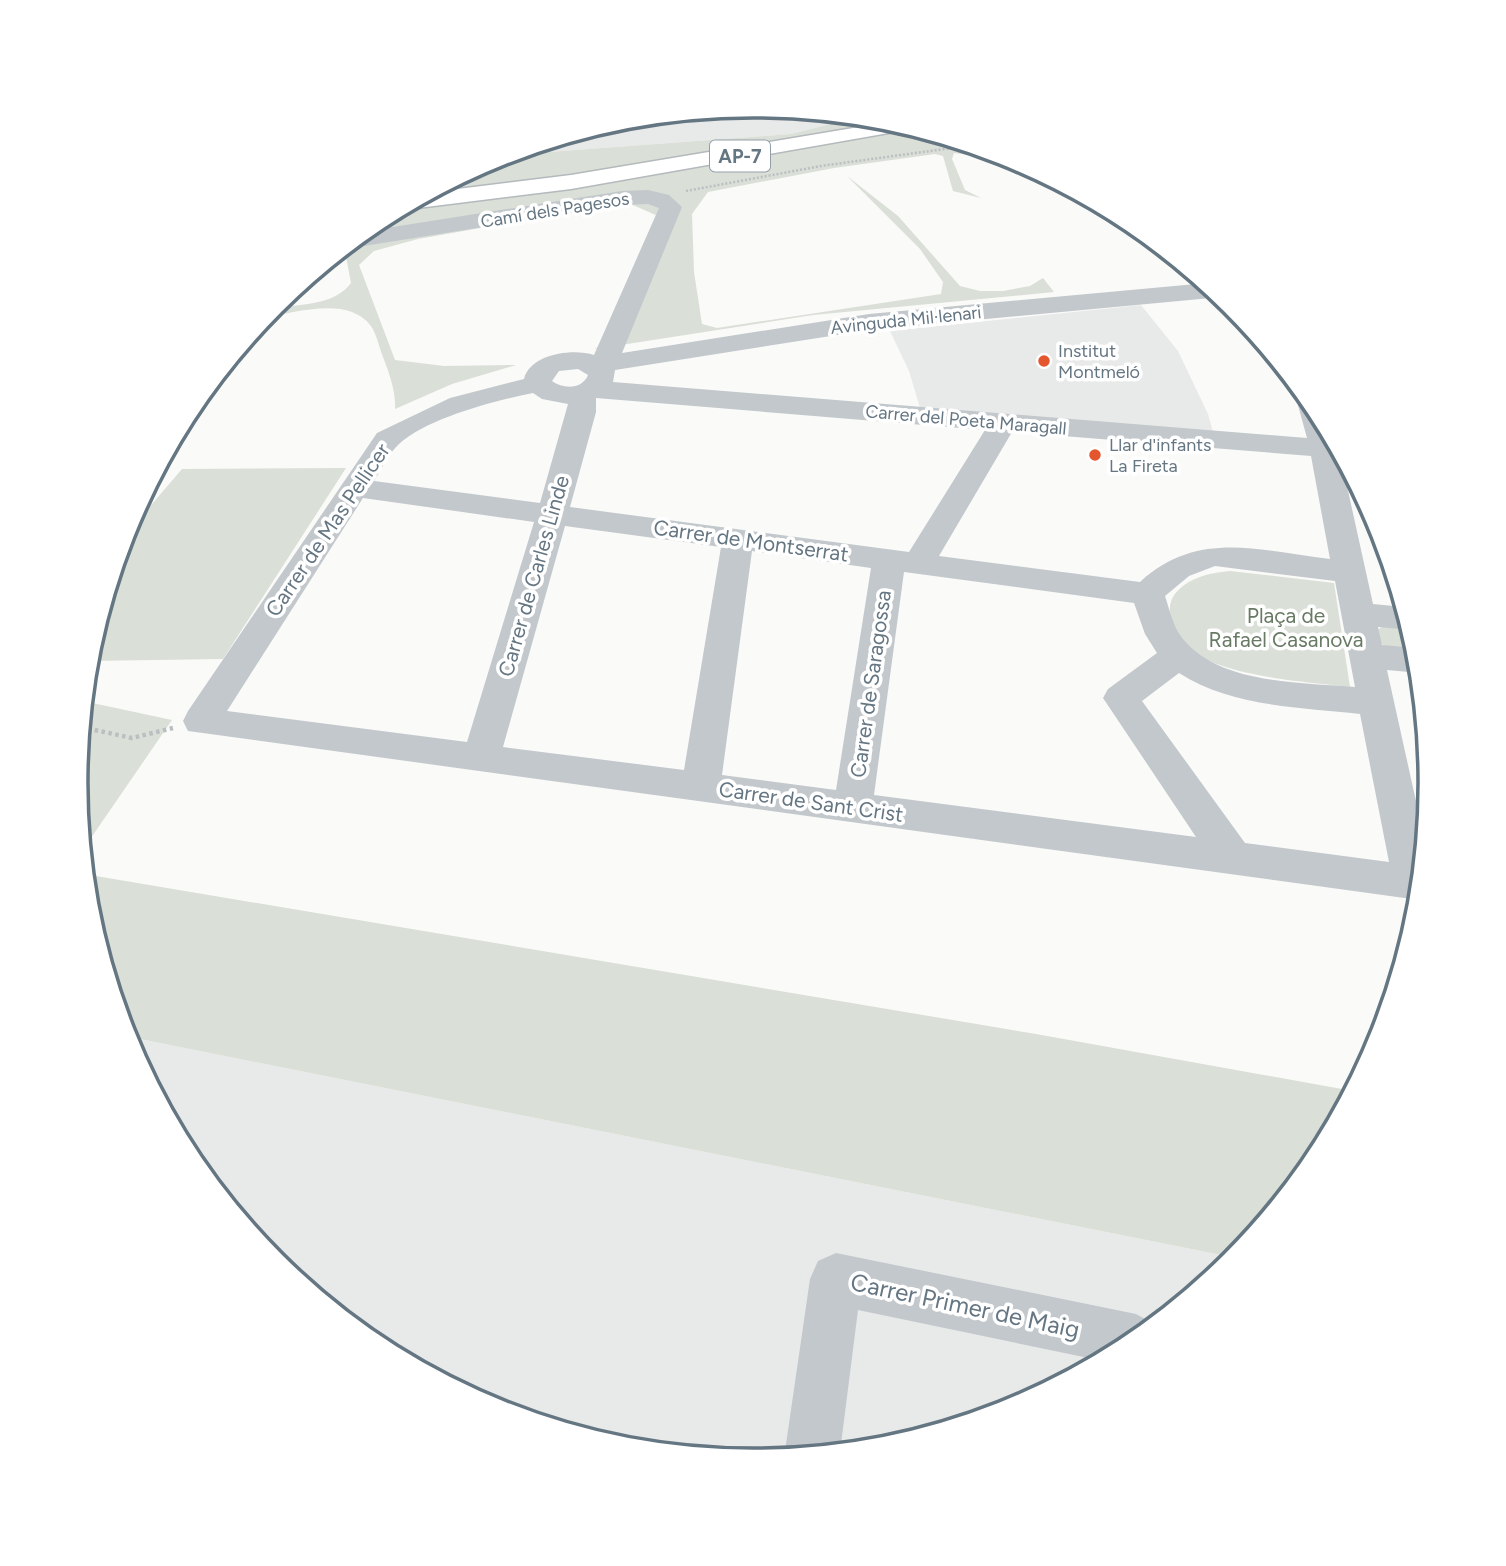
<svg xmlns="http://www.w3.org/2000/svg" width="1506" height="1566" font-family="Figtree,sans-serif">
<rect width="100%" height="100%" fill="#fafaf8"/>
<path fill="#e8e9e9" d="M753 105 863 116 791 134 496 156 621 118Z
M1141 305 1178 351 1208 414 1213 432 920 408 909 371 890 331Z
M125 1036 1236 1258 1129 1347 1012 1409 885 1448 753 1461 620 1448 493 1409 376 1346 273 1262 189 1159Z"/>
<path fill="#dadfd7" d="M863 116 886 118 1021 162 954 153 952 159 965 190 981 198 953 191 943 156 935 154 834 168 708 192 692 214 694 272 702 324 717 328 941 294 943 282 920 249 847 176 898 216 960 286 980 291H1003L1030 286 1043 278 1054 292 813 315 595 349 605 342 658 216 626 202 418 239 374 251 359 265 395 360 444 366 516 365 452 384 395 409C396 391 389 373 383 357 379 347 377 335 371 326 348 295 294 313 262 318L270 308C295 305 335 306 351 283L344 246 377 219 496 156 791 134Z
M346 468 223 659 87 661 122 539 182 469Z
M1230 571 1334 583 1350 687C1307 681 1181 677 1172 623 1170 614 1168 606 1173 597 1185 578 1209 573 1230 571Z
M1389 623 1410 625 1418 651 1389 649 1379 642 1377 630Z
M83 701 172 720 82 851 75 783Z
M84 874 1036 1034 1353 1091 1316 1160 1236 1258 125 1036 88 915Z"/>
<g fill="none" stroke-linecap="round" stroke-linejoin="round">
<g stroke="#b4b9bd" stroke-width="3">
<path id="highway" d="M895 121 917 128 571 189 410 209 401 206 425 193 571 175Z"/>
</g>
<path stroke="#bbbfc2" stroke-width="2.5" stroke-dasharray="2 2" stroke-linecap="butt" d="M686 191 821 166 959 147 1005 155"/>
<path stroke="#bbbfc2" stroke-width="4.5" stroke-dasharray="3.5 3.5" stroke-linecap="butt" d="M81 727 132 738 173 728"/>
<path fill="#c3c8cc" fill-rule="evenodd" d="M648 190 669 195 682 207 622 353 869 314 1207 283 1233 304 1248 323 1234 322 1211 298 869 330 615 370 613 382 1307 438 1296 398 1304 391 1317 407 1344 458 1341 459 1373 604 1404 607 1411 630 1378 627 1382 645 1417 648 1418 651 1420 673 1387 670 1425 842 1419 900 188 731 183 721 188 711 377 433 450 398 524 379C530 354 573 348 594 355L659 208 648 204 622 205 351 248 344 246 361 232 622 191ZM578 369 588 375C582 390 563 389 552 381L559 371ZM533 393 542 399 568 404 540 503 374 481C381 470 389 453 399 444 428 418 494 401 533 393ZM596 398 985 430 909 552 570 507 596 412ZM1012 432 1311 456 1330 559C1260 551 1198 529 1140 582L939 556ZM363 498 534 522 467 742 227 711ZM565 526 721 547 684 770 503 747ZM752 551 871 568 836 790 722 775ZM1215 566 1335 581 1355 687C1300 682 1212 685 1178 632 1172 621 1169 608 1165 596L1189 576ZM904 572 1134 603 1145 634 1157 653 1108 689 1103 698 1196 837 874 795ZM1179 673C1231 707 1300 707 1360 714L1389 862 1245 843 1142 701Z
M836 1253 1136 1314 1156 1325 1129 1347 1103 1361 858 1310 840 1452 784 1458 810 1279 818 1261Z"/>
<use href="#highway" fill="#fff" fill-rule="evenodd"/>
</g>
<g fill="#e4572e" stroke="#fff" stroke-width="2.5">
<circle cx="1044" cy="361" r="7"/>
<circle cx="1095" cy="455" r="7"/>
</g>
<g text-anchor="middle" stroke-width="7" stroke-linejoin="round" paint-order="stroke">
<g font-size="18" fill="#657683" stroke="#fff">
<text transform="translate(555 210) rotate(-9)" y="6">Camí dels Pagesos</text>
<text transform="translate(906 320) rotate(-6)" y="6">Avinguda Mil·lenari</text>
<text transform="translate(966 420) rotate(5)" y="6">Carrer del Poeta Maragall</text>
</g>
<g font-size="18" fill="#657683" stroke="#fff" text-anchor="start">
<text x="1058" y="357">Institut<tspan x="1058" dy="21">Montmeló</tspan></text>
<text x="1109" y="451">Llar d'infants<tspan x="1109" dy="21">La Fireta</tspan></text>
</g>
<rect fill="#fff" stroke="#939fa8" stroke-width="2" x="710" y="140.5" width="60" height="31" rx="5"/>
<g font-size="19" font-weight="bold" fill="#657683">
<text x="740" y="163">AP-7</text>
</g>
<g font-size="21" fill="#657683" stroke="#fff">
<text transform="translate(328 530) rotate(-56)" y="7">Carrer de Mas Pellicer</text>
<text transform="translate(751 541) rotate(8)" y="7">Carrer de Montserrat</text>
<text transform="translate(534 576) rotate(-74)" y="7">Carrer de Carles Linde</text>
<text transform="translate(871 684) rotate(-82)" y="7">Carrer de Saragossa</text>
<text transform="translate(811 802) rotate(8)" y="7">Carrer de Sant Crist</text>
</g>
<g font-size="21" fill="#687a64" stroke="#fff">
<text x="1286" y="623">Plaça de<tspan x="1286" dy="24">Rafael Casanova</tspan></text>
</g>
<g font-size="24" fill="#657683" stroke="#fff">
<text transform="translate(965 1306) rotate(12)" y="8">Carrer Primer de Maig</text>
</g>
</g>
<path d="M0 0H1506V1566H0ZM88 783a665 665 0 1 1 1330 0a665 665 0 1 1-1330 0Z" fill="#fff" fill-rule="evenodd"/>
<path fill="none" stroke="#657683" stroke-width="3.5" d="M88 783a665 665 0 1 1 1330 0a665 665 0 1 1-1330 0Z"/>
</svg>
